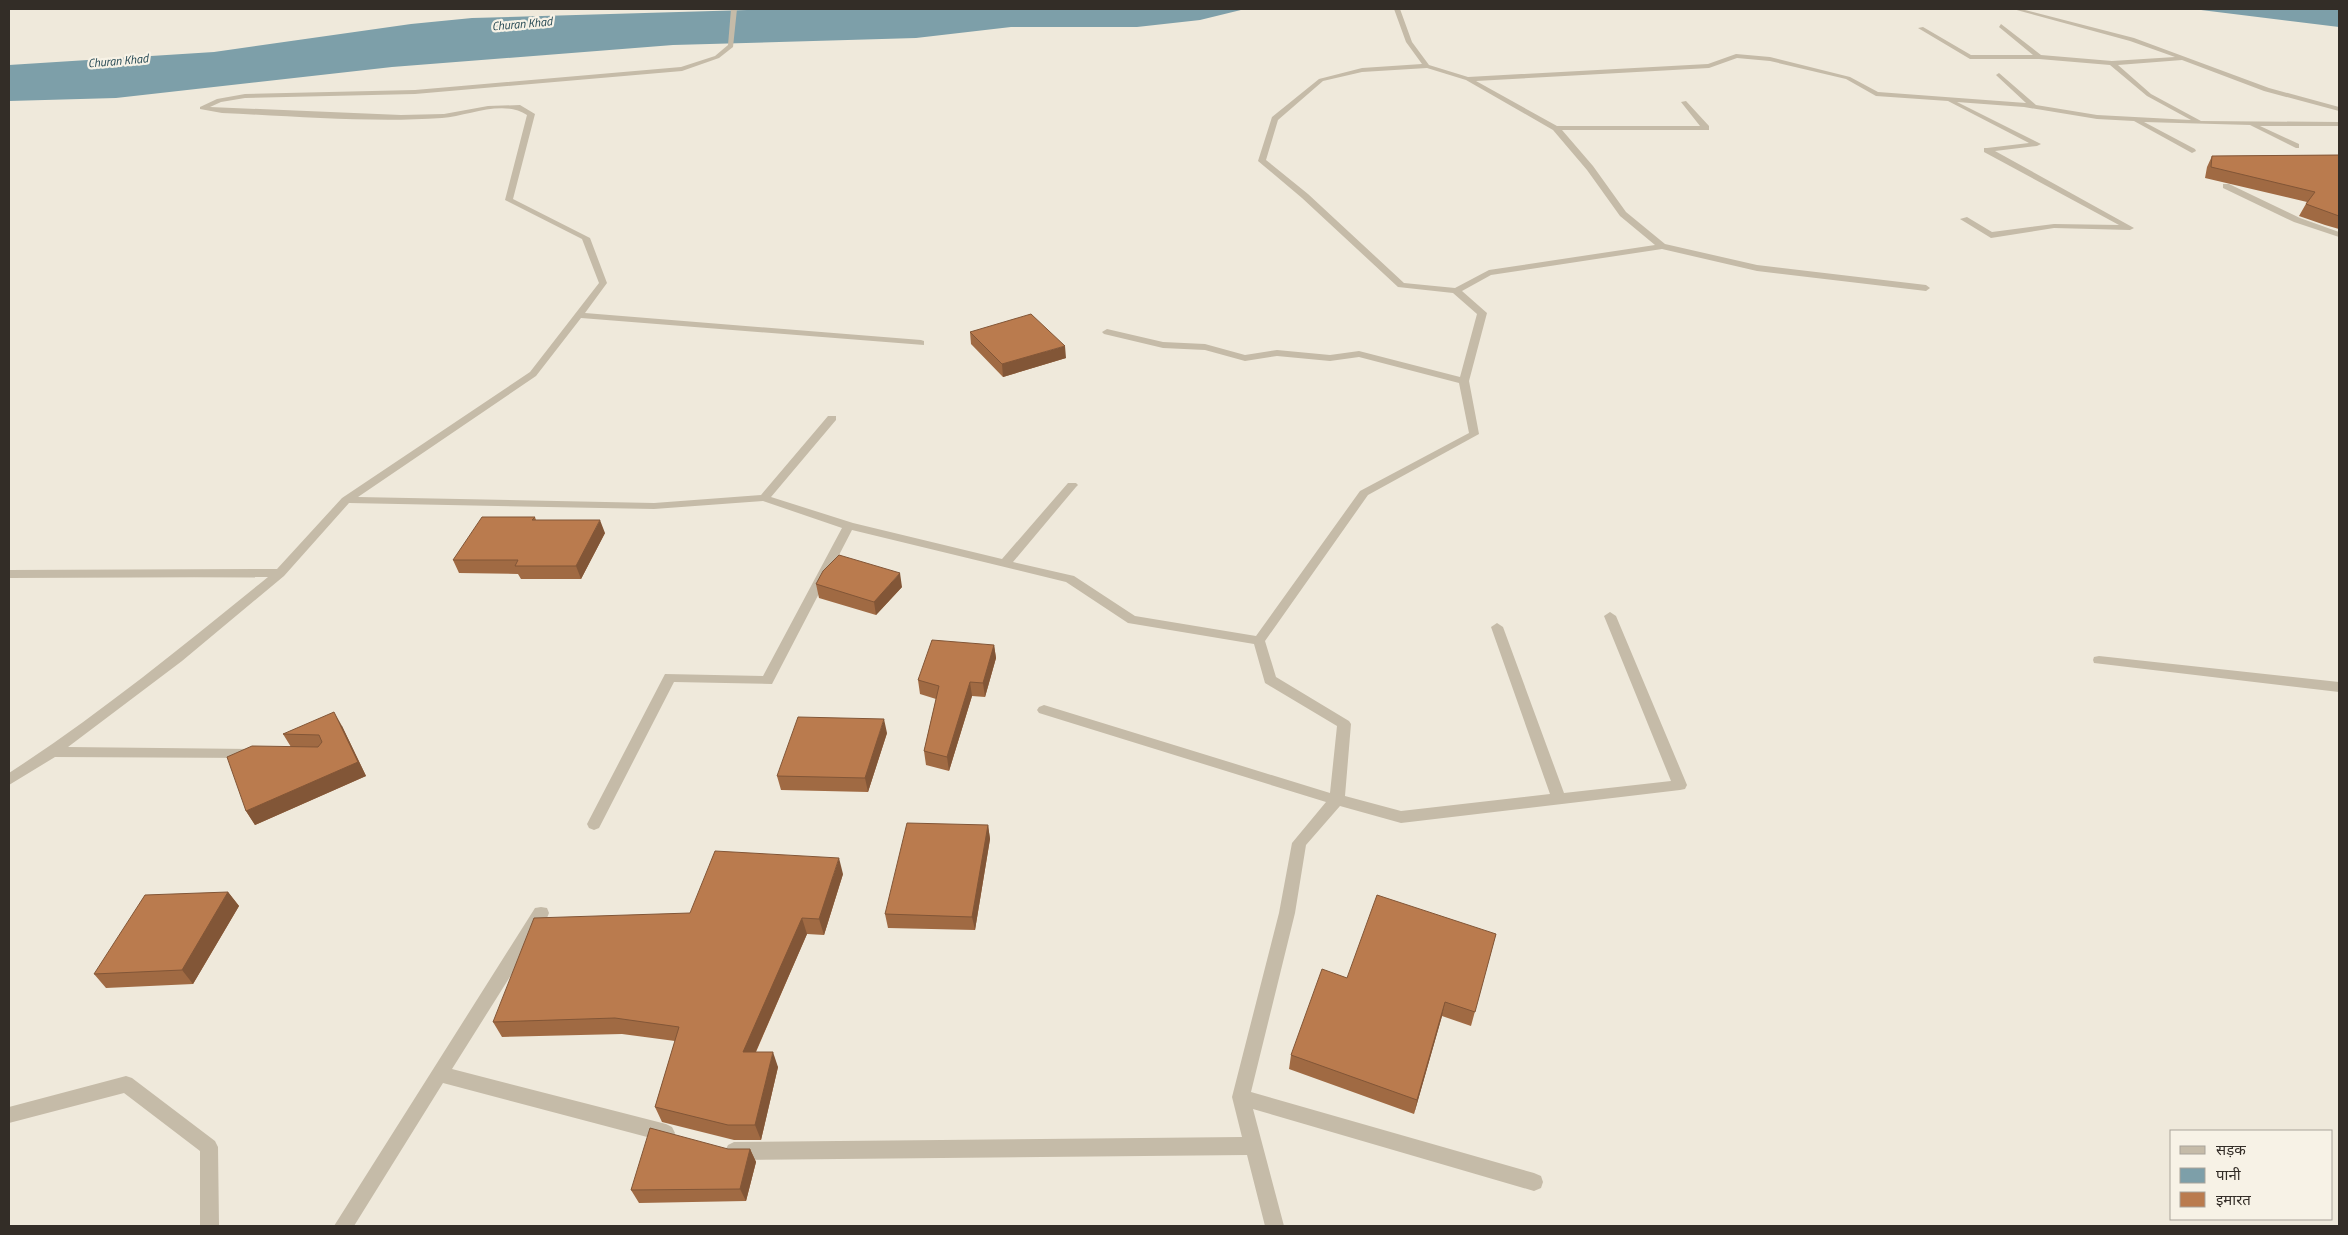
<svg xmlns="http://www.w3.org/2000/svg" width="2348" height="1235" font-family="'Titillium Web','Noto Sans Devanagari',sans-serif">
<rect width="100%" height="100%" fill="#efe9db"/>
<path fill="#7d9fa9" d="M780 9H1245L1200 20 1137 27H1011L916 38 673 45 392 67 116 98 9 101V65L214 52 411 24 472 18Z
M2193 9H2339V27Z"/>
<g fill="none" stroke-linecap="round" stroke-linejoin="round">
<path fill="#c5bba8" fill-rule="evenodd" d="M731 9H737L733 47 719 58 682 71 415 94 245 98 221 102 210 107 401 115 444 114 488 106 520 105 535 114 513 199 590 238 607 283 585 313 921 340 924 341V345L581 318 536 376 358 497 654 503 761 495 828 416H836V420L771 497 853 523 1002 559 1068 483H1076L1078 485 1076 487 1013 562 1074 576 1135 616 1256 636 1360 491 1469 433 1459 383 1359 357 1330 361 1277 356 1245 361 1205 350 1163 348 1104 334 1102 332 1107 329 1163 342 1205 344 1245 355 1277 350 1330 355 1359 351 1460 377 1477 314 1453 293 1398 287 1302 198 1258 161 1272 117 1319 79 1362 68 1422 64 1406 42 1394 9H1400L1412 42 1429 65 1468 77 1708 64 1736 54 1770 57 1850 77 1878 92 2026 103 1997 76 1996 75 1999 73 2036 105 2097 115 2191 120 2147 96 2110 65 2039 59H1970L1918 28 1923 27 1971 55H2033L1999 27 2001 24 2041 55 2112 61 2175 57 2130 41 2013 9H2021L2134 38 2269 88 2339 107V111L2264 91 2182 60 2118 65 2151 94 2201 121 2339 122V126H2260L2299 144V148H2296L2250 125 2144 122 2195 149 2196 151 2192 153 2134 121 2097 119 2024 107 1957 102 2041 144 2037 146 1995 151 2134 228 2130 230 2054 228 1991 238 1960 219 1967 217 1992 232 2054 224 2119 225 1984 152V148H1987L2029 143 1948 101 1876 96 1846 79 1770 61 1737 58 1709 68 1476 81 1557 126H1700L1681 102 1686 101 1709 126V130H1562L1593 166 1626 212 1665 244 1757 265 1926 285 1930 288 1926 291 1757 271 1662 249 1491 275 1462 291 1487 313 1469 381 1479 434 1368 495 1265 641 1276 677 1349 721 1351 724 1345 796 1401 811 1550 794 1491 627 1497 623 1503 627 1564 793 1671 781 1604 616 1610 612 1616 616 1687 785 1685 789 1680 790 1401 823 1340 806 1306 845 1295 913 1251 1092 1534 1173 1541 1176 1543 1182 1541 1188 1534 1191 1253 1109 1284 1226H1265L1247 1155 734 1160 728 1157 725 1151 728 1145 734 1142 1242 1137 1232 1097 1279 913 1292 843 1326 802 1039 713 1037 710 1039 707 1044 705 1330 793 1337 726 1265 683 1254 644 1128 623 1066 582 852 530 772 684 674 682 599 828 594 830 589 828 587 824 665 674 763 676 842 528 763 501 654 509 349 503 284 576 182 661 68 747 252 749 257 750 259 754 257 758 55 757 9 785V773C100 714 184 645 268 577L9 578V570L277 569 342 498 530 372 599 283 582 239 505 200 527 115C503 99 468 116 442 118 371 123 293 116 222 113L200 109V107L217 99 245 94 415 90 681 67 715 56 728 45ZM1427 68 1466 80 1553 130 1587 170 1620 216 1655 245 1489 270 1455 288 1404 283 1308 194 1266 160 1278 120 1323 81 1362 72Z
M2223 184H2229L2300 218 2339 232V237L2294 222 2223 188Z
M2099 656 2339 682V692L2094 663 2093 660 2094 657Z
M541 907 547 908 549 913 547 918 452 1069 666 1124 672 1127 675 1133 672 1139 666 1142 443 1083 354 1226H334L535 908Z
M126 1076 132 1078 215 1141 218 1147 219 1226H200V1151L124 1093 9 1123V1107Z"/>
</g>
<path fill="#a06a43" d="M2339 155V229L2325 225 2299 216 2307 202 2205 178 2207 167 2212 156Z
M970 332 1066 358 1003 377 971 344Z
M535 517 536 520 605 533 581 579H521L518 574 459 573 453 560Z
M816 584 902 587 876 615 819 598Z
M994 645 996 658 985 697 972 696 949 771 926 765 924 751 936 699 920 694 918 680Z
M342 726 366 776 255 825 246 811 291 747 283 734Z
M887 733 868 792 781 790 777 776Z
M988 825 990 839 975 930 888 928 885 914Z
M843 874 824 935 807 934 756 1052 778 1067 761 1140H734L662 1122 655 1107 675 1041 622 1034 502 1037 493 1022 690 913Z
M228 892 239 906 193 984 106 988 94 974Z
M1496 934 1471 1026 1442 1016 1414 1114 1289 1069 1291 1055Z
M728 1149H750L756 1162 746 1201 639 1203 631 1190Z"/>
<path fill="#825637" d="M1065 346 1066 358 1003 377 1002 364Z
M600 520 605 533 581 579 576 566Z
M900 573 902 587 876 615 874 602Z
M994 645 996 658 985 697 983 683Z
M970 682 972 696 949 771 947 757Z
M334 712 342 726 366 776 255 825 246 811 358 762Z
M884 719 887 733 868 792 865 778Z
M988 825 990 839 975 930 972 917Z
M839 858 843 874 824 935 819 919Z
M228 892 239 906 193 984 182 970Z
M802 918 807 934 749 1067 743 1052Z
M1445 1002 1442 1016 1414 1114 1417 1100Z
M773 1052 778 1067 761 1140 755 1125Z
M750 1149 756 1162 746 1201 740 1189Z"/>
<path fill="#ba7b4e" stroke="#825637" d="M2339 155V216L2306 204 2315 192 2211 167 2212 156Z
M1031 314 1065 346 1002 364 970 332Z
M482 517H535L532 520H600L576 566H515L518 560H453Z
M839 555 900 573 874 602 816 584 823 571Z
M932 640 994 645 983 683 970 682 947 757 924 751 939 686 918 680Z
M334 712 358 762 246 811 227 757 252 746 318 747 322 742 319 735 283 734Z
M798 717 884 719 865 778 777 776Z
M907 823 988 825 972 917 885 914Z
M715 851 839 858 819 919 802 918 743 1052H773L755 1125H728L655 1107 679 1027 615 1018 493 1022 534 918 690 913Z
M228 892 182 970 94 974 145 895Z
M1377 895 1496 934 1475 1012 1445 1002 1417 1100 1291 1055 1322 969 1347 978Z
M650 1128 728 1149H750L740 1189 631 1190Z"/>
<g text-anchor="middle" stroke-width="4.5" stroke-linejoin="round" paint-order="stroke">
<g font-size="12" font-style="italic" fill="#214550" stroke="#f7f2e6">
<text transform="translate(522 24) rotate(-5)" y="4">Churan Khad</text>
<text transform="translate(118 61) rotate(-5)" y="4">Churan Khad</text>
</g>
</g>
<rect width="2348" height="1235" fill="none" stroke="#332d27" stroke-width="20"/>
<rect x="2170" y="1130" width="162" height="90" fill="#f7f2e6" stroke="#a9a39a"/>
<rect x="2180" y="1146" width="25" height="8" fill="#c5bba8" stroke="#a9a39a"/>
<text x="2216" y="1155" font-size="15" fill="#332d27">सड़क</text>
<rect x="2180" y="1168" width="25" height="15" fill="#7d9fa9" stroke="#a9a39a"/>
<text x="2216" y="1180" font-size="15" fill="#332d27">पानी</text>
<rect x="2180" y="1192" width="25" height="15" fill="#ba7b4e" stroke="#a9a39a"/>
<text x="2216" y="1205" font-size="15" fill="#332d27">इमारत</text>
</svg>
